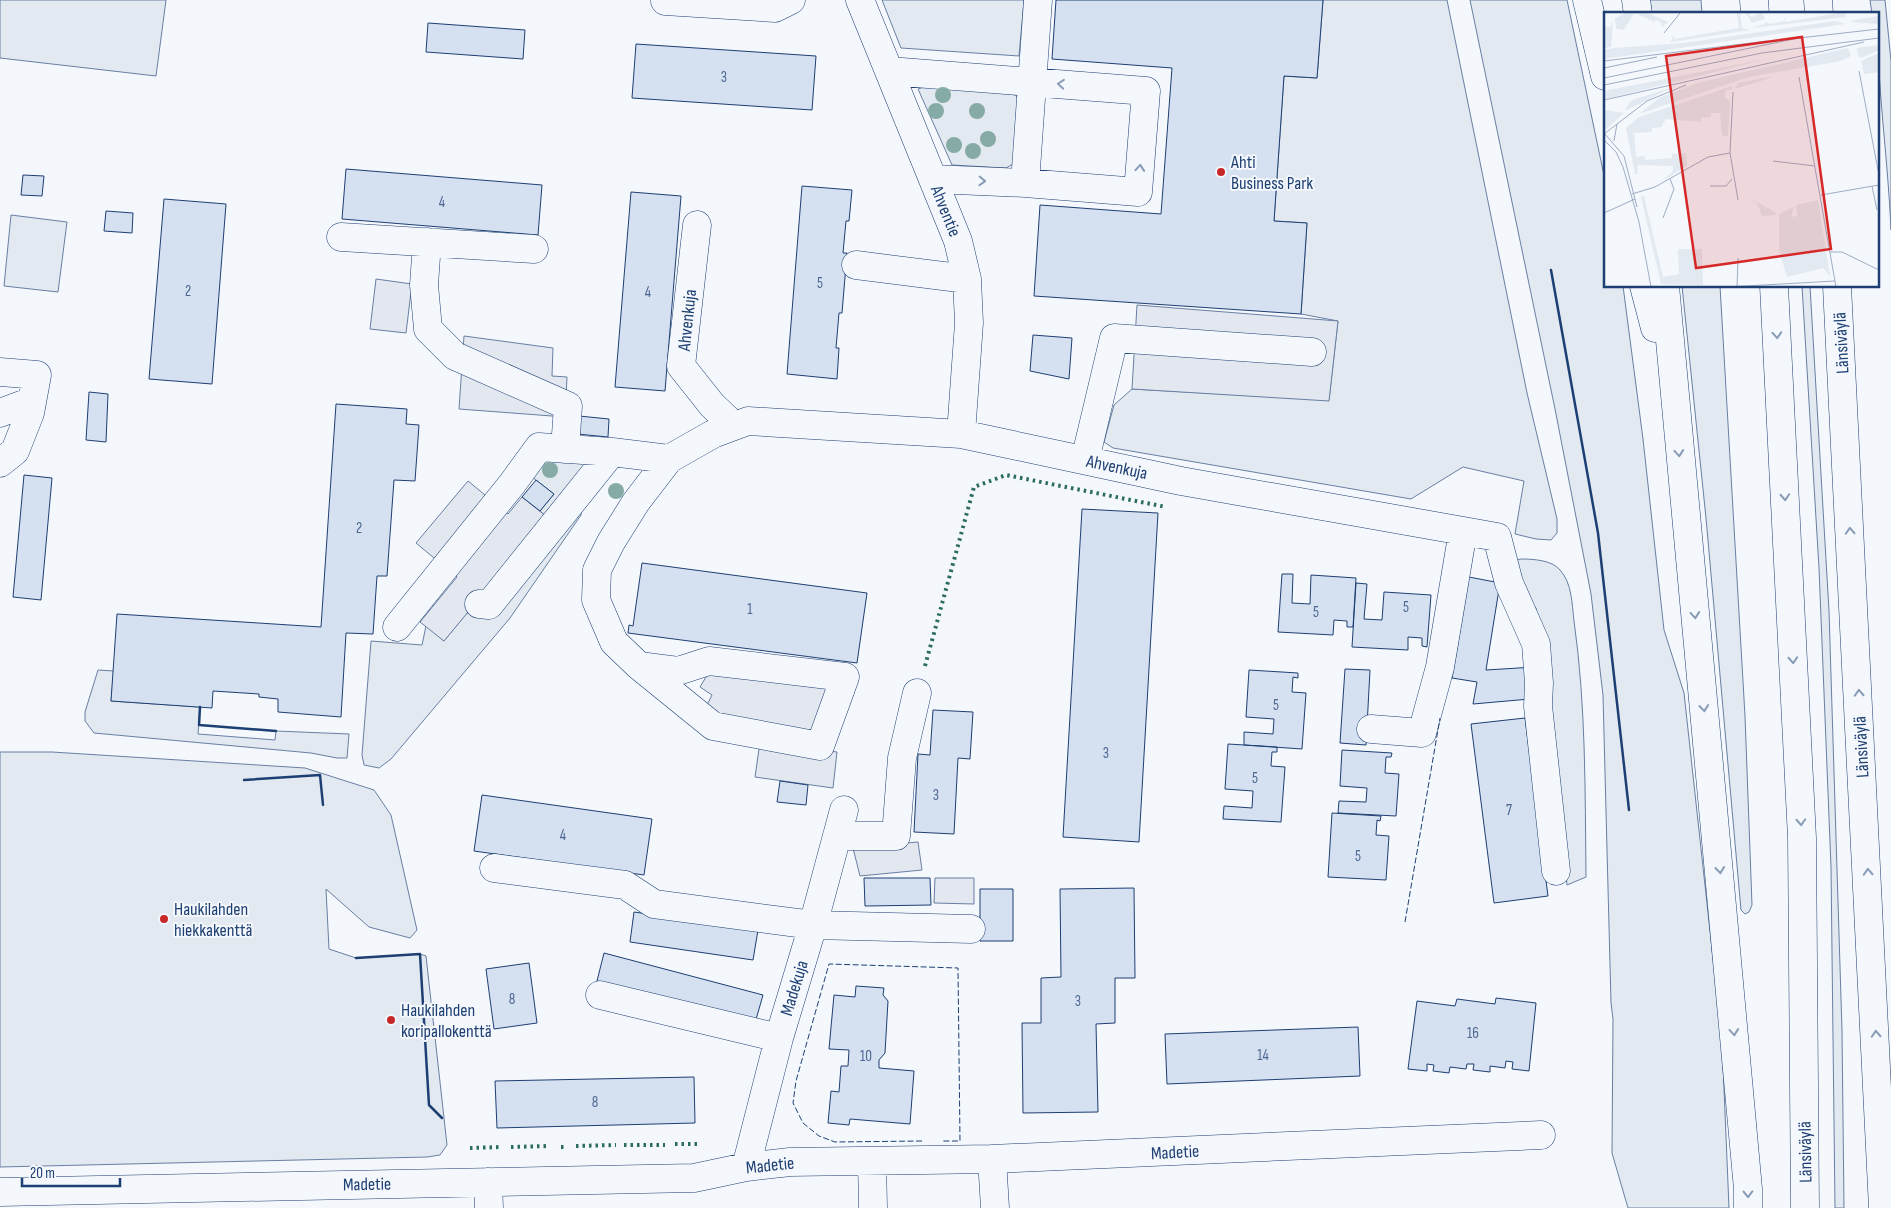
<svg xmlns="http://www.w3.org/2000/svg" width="1891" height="1208" font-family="'Sofia Sans Condensed',sans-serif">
<rect width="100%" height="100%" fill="#f4f7fb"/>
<path fill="#e3e9f0" stroke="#687fa3" d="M0 0H166L156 76 0 58Z
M882 0H1024L1019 56 901 48Z
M1323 0H1447L1527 393 1557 519V533L1551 540 1536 539 1515 534 1524 481 1463 467 1411 499 1113 448 1104 442 1114 405 1132 389 1329 400 1338 321 1301 314 1307 223 1274 221 1284 76 1317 78Z
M1470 0H1567L1605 180V286H1623L1643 439 1664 630 1684 693 1722 1041 1729 1208H1628L1612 1153 1613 1019 1611 1003 1603 695 1591 594 1555 409Z
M1650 0H1701L1702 14H1652Z
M1870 0H1885L1891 61V230C1888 158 1877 86 1877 14H1872Z
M927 86 999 92 1016 95 1019 102 1013 164 1006 168 952 165 918 89Z
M11 215 67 222 58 292 4 286Z
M1682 286H1720L1745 716 1752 905 1749 912 1745 914 1741 910 1706 518Z
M1802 286H1810L1829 611 1842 1031 1844 1208H1835L1831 867 1819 568Z
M548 458 586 464 547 517 540 511 554 494 532 477Z
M582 507 581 515 510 618 391 759 379 768 364 765 362 755 371 641 422 645 426 626 444 641 467 613 495 616Z
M1521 559C1533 559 1552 560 1560 570 1572 583 1572 604 1574 621 1586 705 1585 791 1586 877L1567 885 1548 702 1536 608 1527 602 1517 560Z
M98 670 114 671 111 701 200 707 198 734 275 740 276 731 349 734 347 758H337L311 753 94 733 85 721V712Z
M0 752H52L305 768 374 790 391 815 417 930 410 938 369 927 326 889 329 949 356 958 420 954 426 956 447 1145 440 1155 427 1157 0 1167Z"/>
<path fill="#e3e8f0" stroke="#687fa3" d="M376 279 412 284 406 333 370 329Z
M1137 305 1338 321 1329 401 1132 389Z
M464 336 553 348 552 376 567 377 565 417 459 409Z
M468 481 508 514 522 497 547 517 444 641 420 622 457 577 416 543Z
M712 667 832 689 810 737 704 711 712 695 700 687Z
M760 742 837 752 833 788 755 777Z
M918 842 922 870 860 876 853 848Z
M935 878H974V904L934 903Z"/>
<path fill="#d5e0f0" stroke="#1d3f73" d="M1056 0H1323L1317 78 1284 76 1274 221 1307 223 1301 314 1034 296 1040 205 1161 214 1172 68 1052 59Z
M428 23 525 30 523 59 426 52Z
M636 44 816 56 812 110 632 98Z
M346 169 542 185 538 235 342 219Z
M23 175 44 176 42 196 21 195Z
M802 186 852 190 849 221H846L843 253H847L842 313H839L836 348H839L837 379 787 374Z
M631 192 681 196 665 391 615 387Z
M164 199 226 204 212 384 149 379Z
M106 211 133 213 132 233 104 231Z
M1033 335 1072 338 1069 379 1030 371Z
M89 392 108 394 106 442 86 440Z
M336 404 407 409 406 424 419 425 415 481 394 480 387 576H377L373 634 346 633 341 717 278 712V699L259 697V694L213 691 212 708 111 701 117 614 321 627Z
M579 416 609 419 608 437 577 434Z
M24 475 52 478 41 600 13 597Z
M536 480 554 494 540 511 522 497Z
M1082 509 1158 513 1139 842 1063 837Z
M642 563 867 593 857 663 628 633 629 625 633 626Z
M1282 574H1293L1292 603 1310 604 1311 575 1356 578 1353 627H1347V621L1334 620 1333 635 1278 632Z
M1469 577 1500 583 1486 670 1535 667 1530 699 1473 704 1477 682 1452 678Z
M1356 583 1367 584 1364 619 1382 620 1384 592 1431 595 1427 647 1422 646V638L1408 637V650L1352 647Z
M1345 669 1370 670 1366 745 1340 743Z
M1249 670 1298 673V678L1293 677 1292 692 1306 693 1302 749 1244 745V732L1273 734 1274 719 1246 717Z
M933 710 973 712 970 759 958 758 954 834 914 832 918 754 930 755Z
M1525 718 1548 896 1494 903 1471 724Z
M1228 744 1277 747V752H1272L1271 766 1285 767 1281 822 1223 819 1224 806 1252 808 1253 791 1225 789Z
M1342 750 1392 753 1391 757H1386L1385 773 1399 774 1396 816 1338 813 1339 801 1366 802 1367 788 1340 786Z
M780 781 808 785 806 805 777 802Z
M482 795 652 819 644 875 474 851Z
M1332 813 1381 816 1380 821 1377 820 1376 835 1389 836 1386 880 1328 877Z
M864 878H930L931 905 865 906Z
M1134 888 1135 978H1115V1023L1096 1024 1098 1112 1023 1113 1022 1023H1041V978L1061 977 1060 889Z
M980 889H1013V941H980Z
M634 912 758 930 753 960 630 942Z
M604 953 763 995 755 1023 597 981Z
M529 963 537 1023 494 1029 486 969Z
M856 986 884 988 883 995 888 1001 885 1053 879 1060V1068L914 1071 910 1124 850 1119 849 1125 828 1123 831 1091 839 1092 841 1066H848L849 1050 829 1049 834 995 855 997Z
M1496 998 1536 1003 1529 1071 1512 1069 1513 1062 1506 1061 1505 1068 1490 1066V1072L1473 1070 1474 1064H1467L1466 1069 1450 1067 1449 1073 1433 1071 1434 1065 1427 1064V1071L1408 1069 1417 1001 1455 1006 1457 999 1495 1004Z
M1358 1027 1360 1076 1167 1084 1165 1034Z
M694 1077 695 1123 497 1128 495 1081Z"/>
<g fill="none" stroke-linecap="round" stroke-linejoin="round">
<g stroke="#1d3f73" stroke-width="29">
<path id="minor" d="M860 0 958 241 967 279 969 323 961 434
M665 1 775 8 791 0
M889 71 1146 91 1138 192 1025 183 933 179
M1025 183 1038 0
M697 225 681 366 712 405 734 426
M341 237 534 249
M427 242 424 285 428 329 455 356 568 406 565 449
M856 265 967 279
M0 372 37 375 30 413 15 451 0 463
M0 413 32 401
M1085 460 1114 338 1312 352
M479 604 489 605 612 452
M397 627 512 484 539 447 612 452 669 459 713 434 748 421 961 434 1181 481 1497 537 1509 583 1536 644 1539 683 1538 706 1556 871
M639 666 713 726 820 746 845 677 709 661 678 671 639 666 614 642 596 600 597 570 611 542 636 502 669 459
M1371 729 1422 733 1440 667 1463 531
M837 836H896L902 758 917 693
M494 868 625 885 654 904 813 925 971 929
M600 995 779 1038
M992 1159 995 1208
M872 1161 873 1208
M746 1167 779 1038 813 925 844 810
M488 1182 489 1208
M0 1192 694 1178 746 1167 790 1162 992 1159 1541 1135"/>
</g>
<g stroke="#1d3f73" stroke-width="29">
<path id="highway" d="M1587 0 1605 76
M1636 0 1638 14
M1754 0 1755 14
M1818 0 1819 14
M1644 286 1655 328
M1665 286 1748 1189V1208
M1774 286 1802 838 1805 1208
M1837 286 1883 1208"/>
</g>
<use href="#minor" stroke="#f4f7fb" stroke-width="28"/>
<use href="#highway" stroke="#f4f7fb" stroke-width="28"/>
<path stroke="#2c6c60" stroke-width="4" stroke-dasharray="2.5 4" stroke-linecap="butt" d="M925 666 974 487 1006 475 1166 507
M675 1144H701
M624 1145H665
M576 1146 616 1145
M511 1147 550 1146
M561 1147H567
M470 1148 502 1147"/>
<path stroke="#1d3f73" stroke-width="1" stroke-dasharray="6 2.5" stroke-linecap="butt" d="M1405 922 1440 718
M922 1141 835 1142 819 1136 803 1123 793 1103 796 1081 829 964 958 968 960 1141H941"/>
<path stroke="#1d3f73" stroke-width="2.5" d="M1551 270 1598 533 1629 810
M200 707 199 725 276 731
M244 780 320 775 323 805
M356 958 420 954 429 1105 442 1118"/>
</g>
<g fill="#86aba6">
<circle cx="943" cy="95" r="8"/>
<circle cx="936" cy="111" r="8"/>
<circle cx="977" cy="111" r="8"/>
<circle cx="988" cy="139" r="8"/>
<circle cx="954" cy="145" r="8"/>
<circle cx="973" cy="151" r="8"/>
<circle cx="550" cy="470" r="8"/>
<circle cx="616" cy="491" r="8"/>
</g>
<defs><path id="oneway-chevron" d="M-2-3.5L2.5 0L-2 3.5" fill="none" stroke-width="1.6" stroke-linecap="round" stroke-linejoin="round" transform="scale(1.25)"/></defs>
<g stroke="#889bb7">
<use href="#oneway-chevron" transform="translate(1061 84) rotate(-175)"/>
<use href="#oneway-chevron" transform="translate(1140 168) rotate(-85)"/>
<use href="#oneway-chevron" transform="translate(982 181) rotate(2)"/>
<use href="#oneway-chevron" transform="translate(1777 335) rotate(86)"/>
<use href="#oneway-chevron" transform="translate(1679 453) rotate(85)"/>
<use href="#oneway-chevron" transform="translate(1785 497) rotate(87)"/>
<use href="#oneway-chevron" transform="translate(1850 531) rotate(-93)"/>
<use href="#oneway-chevron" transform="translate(1695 615) rotate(85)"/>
<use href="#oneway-chevron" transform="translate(1793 660) rotate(87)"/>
<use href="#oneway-chevron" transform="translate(1859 693) rotate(-93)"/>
<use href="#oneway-chevron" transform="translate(1704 708) rotate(84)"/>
<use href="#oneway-chevron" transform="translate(1801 822) rotate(87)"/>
<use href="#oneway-chevron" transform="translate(1720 870) rotate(84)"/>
<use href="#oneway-chevron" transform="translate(1868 872) rotate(-93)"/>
<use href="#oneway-chevron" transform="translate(1734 1032) rotate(85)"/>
<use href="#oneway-chevron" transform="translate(1876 1034) rotate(-93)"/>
<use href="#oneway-chevron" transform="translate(1748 1194) rotate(89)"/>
</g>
<g fill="#c62828" stroke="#f4f7fb" stroke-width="2">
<circle cx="1221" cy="172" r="5"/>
<circle cx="164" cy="919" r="5"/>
<circle cx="391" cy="1020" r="5"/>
</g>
<g text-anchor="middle" stroke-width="4" stroke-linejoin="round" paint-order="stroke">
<g font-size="15" fill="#4b6792">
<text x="724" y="82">3</text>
<text x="442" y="207">4</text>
<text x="820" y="288">5</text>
<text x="188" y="296">2</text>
<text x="648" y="297">4</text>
<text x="359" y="533">2</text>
<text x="1406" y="612">5</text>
<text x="750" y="614">1</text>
<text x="1316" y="617">5</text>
<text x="1276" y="710">5</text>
<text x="1106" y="758">3</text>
<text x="1255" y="783">5</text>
<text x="936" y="800">3</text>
<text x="1509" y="815">7</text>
<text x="563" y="840">4</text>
<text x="1358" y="861">5</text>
<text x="512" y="1004">8</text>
<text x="1078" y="1006">3</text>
<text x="1473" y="1038">16</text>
<text x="1263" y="1060">14</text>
<text x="866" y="1061">10</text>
<text x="595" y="1107">8</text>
</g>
<g font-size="18" fill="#1d3f73" stroke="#f4f7fb" text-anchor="start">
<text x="1231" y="168">Ahti<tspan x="1231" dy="21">Business Park</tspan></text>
<text x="174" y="915">Haukilahden<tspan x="174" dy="21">hiekkakenttä</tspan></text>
<text x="401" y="1016">Haukilahden<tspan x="401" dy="21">koripallokenttä</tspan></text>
</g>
<g font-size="18" fill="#1d3f73" stroke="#f4f7fb">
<text transform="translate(946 211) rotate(68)" y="6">Ahventie</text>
<text transform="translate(687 320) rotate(-84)" y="6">Ahvenkuja</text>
<text transform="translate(1841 343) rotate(-93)" y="6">Länsiväylä</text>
<text transform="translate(1117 467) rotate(12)" y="6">Ahvenkuja</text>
<text transform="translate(1861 747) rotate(-93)" y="6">Länsiväylä</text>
<text transform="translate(794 988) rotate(-73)" y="6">Madekuja</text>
<text transform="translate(1175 1152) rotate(-3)" y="6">Madetie</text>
<text transform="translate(1805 1152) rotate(-91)" y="6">Länsiväylä</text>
<text transform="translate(770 1165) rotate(-6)" y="6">Madetie</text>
<text transform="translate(367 1184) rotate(-1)" y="6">Madetie</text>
</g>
</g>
<g transform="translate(1604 12)">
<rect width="275" height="275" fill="#f4f7fb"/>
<path d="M24 0H42L64 10 58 15 57 10 51 8 49 12V9L30 1 20 18 12 17 11 6ZM130 0H136L138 16 146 18 67 30 69 23 70 27 135 16 133 2ZM141 0H149L145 3 148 5 158 0 161 7 148 11ZM240 0 242 5 149 16 164 10 165 12 181 9 180 4 182 10ZM275 4V12L247 10 250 8ZM9 8 7 35 0 36V16L7 14ZM231 9 241 12 0 47V38L10 36 80 31ZM275 33V38L257 46 254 43 253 36ZM244 36 247 44 237 49 145 65 35 102 55 86 93 71ZM275 41V60L260 62 257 49ZM167 46 14 84 0 87V79ZM165 65 166 66 131 77 134 71ZM128 74V78H122L121 85 126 90 124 125 118 123 116 101H107V105L97 106V110L62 107 57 115 48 116V120L30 121 32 145 41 144V148L68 146V142L82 141 83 154 58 169 69 159V154L33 153 34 162H31L22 116 35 105ZM69 75 23 98 21 97 28 88ZM0 98 20 101 0 119ZM140 183 171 200 172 203 158 204 153 191ZM40 184 59 265 75 262 74 237H98L99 273 57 272 37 185ZM214 188 226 264 219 256 183 265 175 238V202L190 195 187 205 193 204 192 193Z" fill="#e3e9f0"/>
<path fill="none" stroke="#9eadc5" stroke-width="1" d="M60 21 77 0M0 49 163 29M0 56 53 45M255 59 275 163M195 65 232 275M0 66 195 26 275 17M0 73 158 41 275 26M129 80 126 141 134 188M0 88 260 30M0 121 20 144 33 195M0 122 43 89 82 73M0 128 12 140 19 155 35 210 47 275M10 129 13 112M169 149 211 154M106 174H122L128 167M268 174 273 198M28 182 51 175 104 145 126 141M217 183 275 173M0 201 31 187M59 206 70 177 66 167M226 240H238L275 258M124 275 231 269M133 275 134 246"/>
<path fill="#d62828" fill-opacity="0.15" stroke="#d62828" stroke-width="2.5" d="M198 25 227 237 92 256 62 44Z"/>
<rect width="275" height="275" fill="none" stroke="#1d3f73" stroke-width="2.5"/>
</g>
<path d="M22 1178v8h98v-8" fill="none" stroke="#1d3f73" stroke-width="2.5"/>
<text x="30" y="1178" font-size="15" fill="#1d3f73" stroke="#f4f7fb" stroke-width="4" paint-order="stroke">20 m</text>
</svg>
